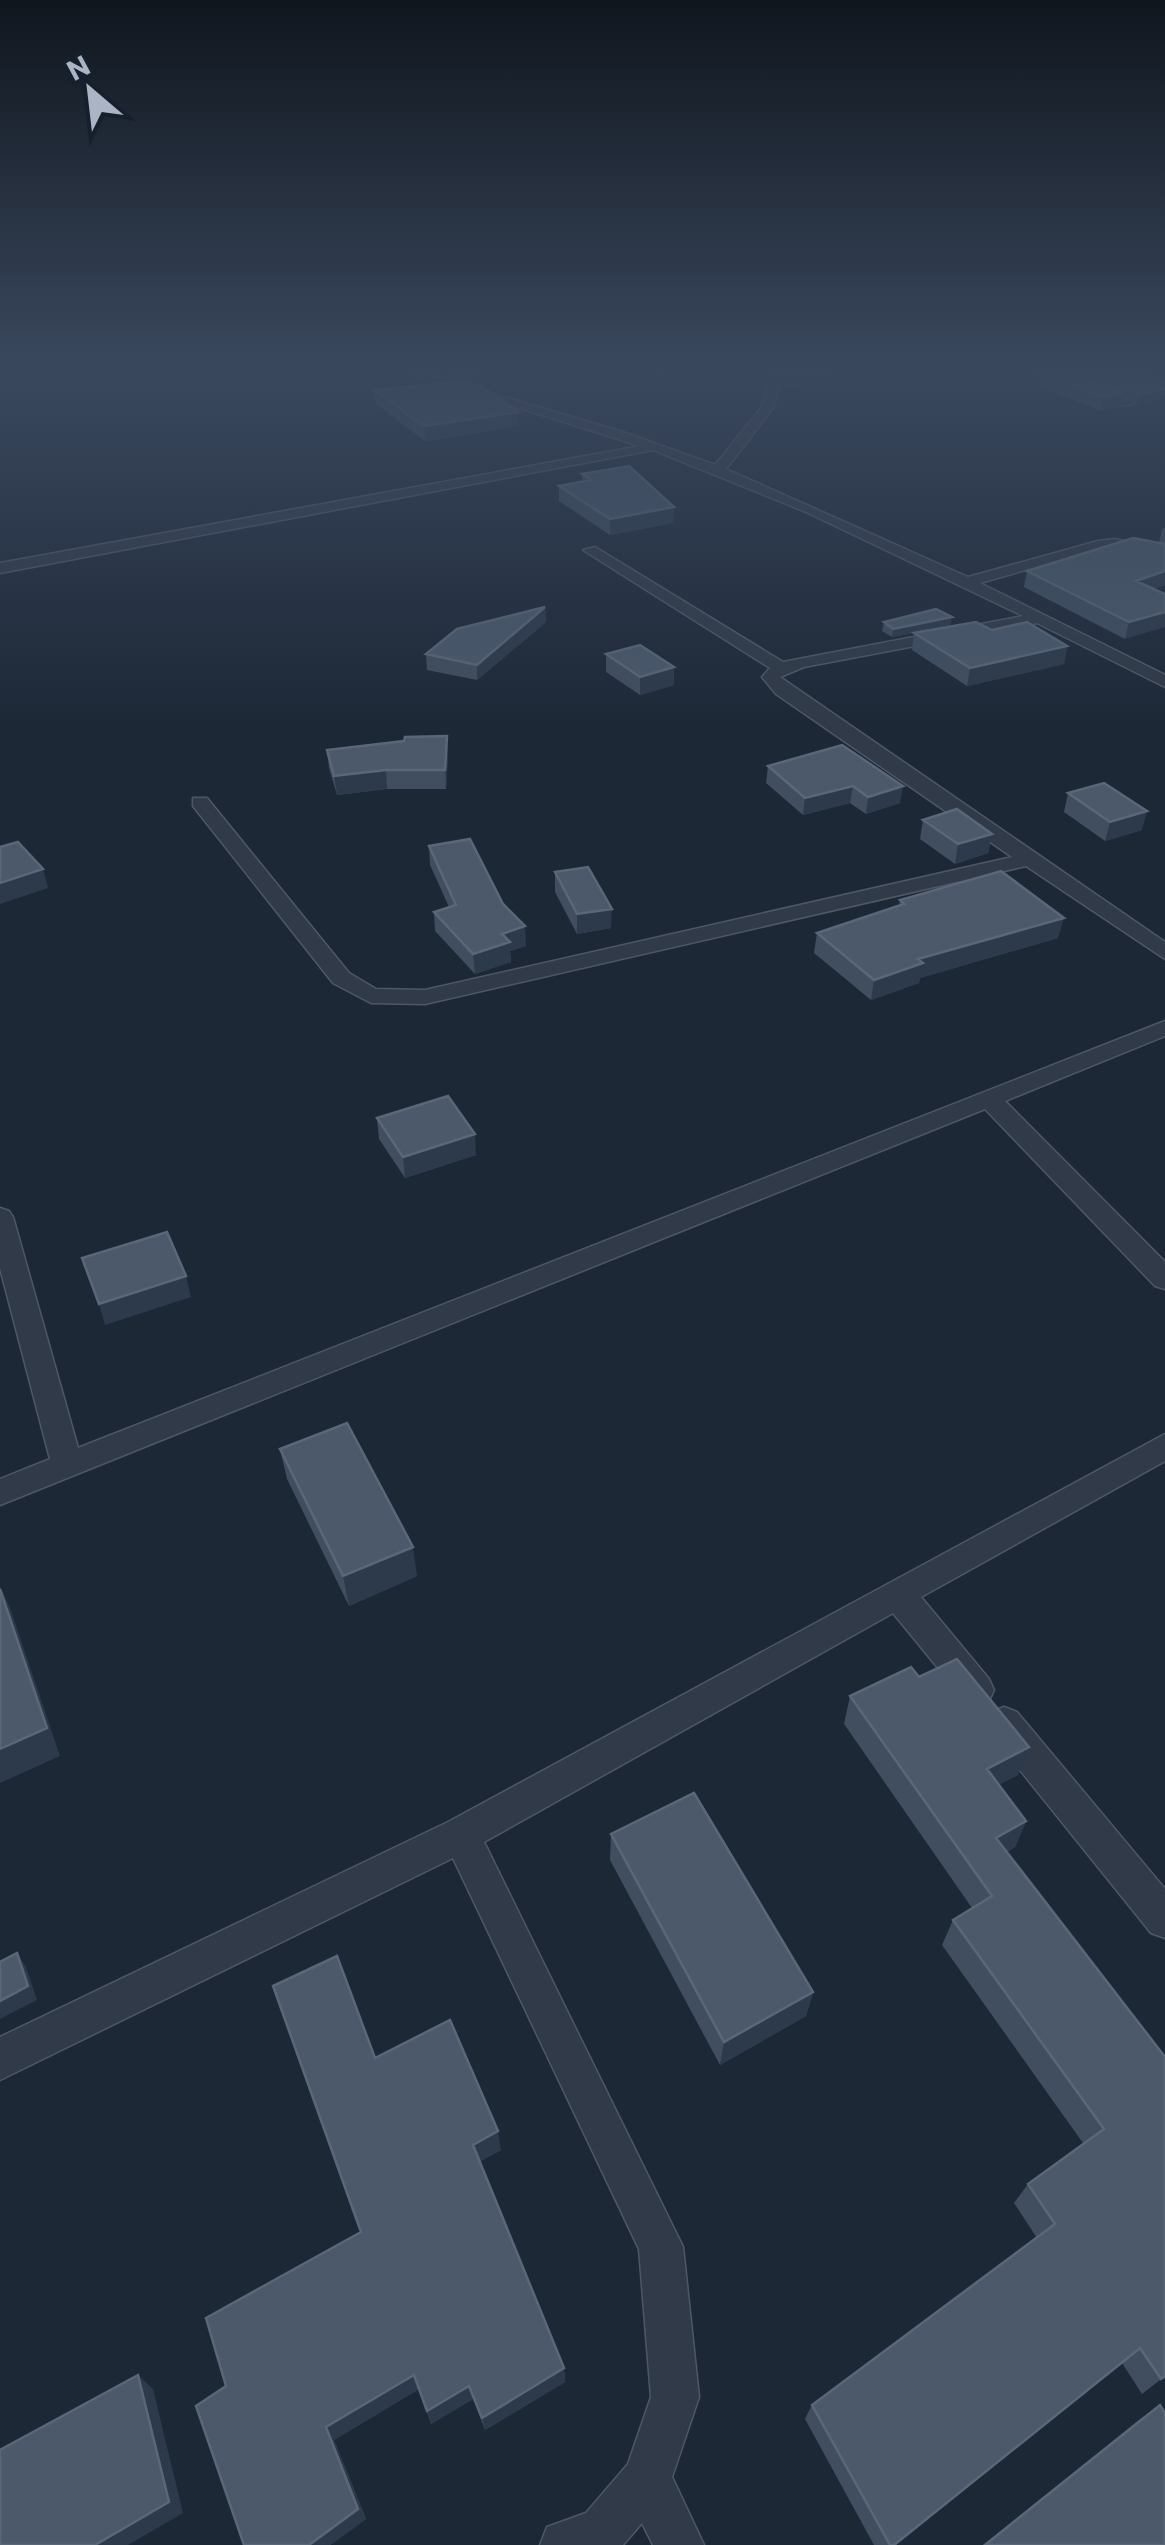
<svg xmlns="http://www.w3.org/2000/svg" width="1165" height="2545" font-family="Commissioner,sans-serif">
<rect width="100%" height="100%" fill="#1d2837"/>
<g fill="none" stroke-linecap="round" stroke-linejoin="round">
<g stroke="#4e5766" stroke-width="3">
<path id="street" d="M386 366C405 366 427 379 444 377 462 374 476 366 494 366L453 382 620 431 715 465 761 408 774 366H786L773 408 726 469 968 577 1098 541 1115 539 1165 550V558L1115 547 1099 549 980 583 1165 675V687L1037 623 804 667 780 677 1165 942V959L1026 866 425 1004 371 1003 333 983 193 806V798H207L349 973 376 989 425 990 1012 857 776 694 762 677 770 668 583 550 595 547 783 662 1023 616 806 512 653 450 0 573V563L640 446Z
M1020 366H1037L1135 403 1125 406Z
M1165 1021V1036L1005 1101 1165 1262V1289L1155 1286 985 1109 0 1505V1479L50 1459 0 1268V1208L9 1211 13 1217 78 1448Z
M1165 1434V1461L921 1597 989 1679 994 1690 989 1701 977 1706 965 1701 893 1613 484 1842 683 2247 699 2397 672 2477 704 2545H653L642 2523 623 2545H540L547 2527 586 2513 628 2464 651 2397 639 2249 453 1858 0 2080V2037L448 1822Z
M1004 1707 1017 1712 1165 1889V1938L1151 1933 991 1734 986 1723 991 1712Z"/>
</g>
<use href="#street" fill="#303a48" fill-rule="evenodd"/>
</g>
<path fill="#404e60" d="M638 366H679L664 375Z
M1080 368 1165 381 1138 404 1121 396 1118 407 1101 411 1038 386 1040 372 1078 377Z
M374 390 519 426 425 441 376 404Z
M582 474 673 523 610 535 559 501V486L582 482Z
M1165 528V585L1154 589 1125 639 1024 587 1027 571 1159 543 1162 529Z
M545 607 546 622 477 680 427 670 426 654Z
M884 622 950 626 892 637 882 631Z
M992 630 1067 646 1064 664 967 686 912 650 914 633Z
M606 654 674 667V685L640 695 606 672Z
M447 736 448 755 446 789H387L337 795 329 768 327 750Z
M842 745 900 803 866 814 850 803 803 815 766 783 768 766Z
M1068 793 1142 830 1105 841 1064 812Z
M923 820 992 834 988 853 955 864 920 839Z
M429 846 503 904 526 946 510 951 511 962 475 974 435 931 434 912 449 907 430 865Z
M555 872 611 928 577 934 555 892Z
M900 900 1058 938 920 978 919 983 871 1000 814 953 817 933 899 905Z
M377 1118 476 1155 405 1178 379 1139Z
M280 1449 417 1576 349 1606 287 1479Z
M919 1677 1018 1775 999 1784 1026 1821 1015 1847 1007 1852 1165 2057V2376L1142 2394 1122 2363 896 2545H874L805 2419 812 2405 1037 2238 1014 2203 1028 2184 1083 2143 942 1945 953 1920 972 1908 844 1724 850 1696Z
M611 1834 813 1992 806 2016 720 2065 610 1860Z
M375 2058 501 2150 479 2162 564 2368 565 2382 485 2430 473 2399 431 2424 419 2389 334 2440 366 2519 330 2545H244L226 2386 361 2232Z
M1160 2405 1165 2545H983L1140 2419Z"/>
<path fill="#2d3a4b" d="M664 366H679L664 375Z
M819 366H863L783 390 784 377Z
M1165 389V398L1138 404 1141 394Z
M1121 393 1118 407 1101 411 1104 397Z
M519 412V426L425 441 424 426Z
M674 507 673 523 610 535V519Z
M1165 571V585L1132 597 1136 581Z
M545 607 546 622 477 680V665Z
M1165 612V627L1125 639 1129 622Z
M952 617 950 626 892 637 893 629Z
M1067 646 1064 664 967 686 970 668Z
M674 667V685L640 695V677Z
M447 736 448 755 446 789 445 770Z
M386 770 387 789 337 795 334 776Z
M853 786 850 803 803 815 805 798Z
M903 786 900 803 866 814 868 797Z
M1147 811 1142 830 1105 841 1110 822Z
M992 834 988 853 955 864 958 844Z
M43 869 48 888 0 904V883Z
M612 909 611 928 577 934V914Z
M1064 918 1058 938 920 978 919 983 871 1000 874 980 918 959Z
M525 926 526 946 510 951 511 962 475 974 473 954 502 934Z
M475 1134 476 1155 405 1178 403 1157Z
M186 1276 191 1297 105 1325 99 1304Z
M413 1547 417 1576 349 1606 343 1576Z
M0 1586 10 1608 60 1756 0 1783Z
M1029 1747 1018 1775 977 1796 987 1769Z
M1026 1821 1015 1847 985 1864 996 1838Z
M17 1953 26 1967 37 2000 0 2019V2001Z
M813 1992 806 2016 720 2065 724 2042Z
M498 2131 501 2150 476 2164 473 2145Z
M564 2368 565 2382 485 2430 482 2418Z
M138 2375 153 2389 183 2513 128 2545H95Z
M414 2375 419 2389 334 2440 366 2519 330 2545H309L326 2427Z
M469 2386 473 2399 431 2424 427 2411Z"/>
<path fill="#4b596b" stroke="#5a6779" stroke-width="2.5" d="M787 366H819L784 377Z
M1087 366H1117L1165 381V389L1141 394 1080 368Z
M1055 368 1121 393 1104 397 1040 372Z
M466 381 480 386 519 412 424 426 374 390Z
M629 466 674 507 610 519 559 486 591 480 582 474Z
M1133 538 1165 544V571L1136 581 1165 594V612L1129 622 1027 571Z
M545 607 477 665 426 654 457 629Z
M936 609 952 617 893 629 884 622Z
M976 622 992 630 1027 622 1067 646 970 668 914 633Z
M640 645 674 667 640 677 606 654Z
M447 736 445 770H386L334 776 327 750 404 741 405 737Z
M842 745 903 786 868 797 853 786 805 798 768 766Z
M1104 783 1147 811 1110 822 1068 793Z
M957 809 992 834 958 844 923 820Z
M470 839 503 904 525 926 502 934 510 942 473 954 434 912 456 905 429 846Z
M18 842 43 869 0 883V847Z
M588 867 612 909 577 914 555 872Z
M1001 871 1064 918 918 959 923 963 874 980 817 933 904 904 900 900Z
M448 1096 475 1134 403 1157 377 1118Z
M167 1232 186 1276 99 1304 82 1258Z
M347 1423 413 1547 343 1576 280 1449Z
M0 1589 47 1728 0 1749Z
M957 1659 1029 1747 987 1769 1026 1821 996 1838 1165 2057V2376L1161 2379 1140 2348 894 2545H890L812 2405 1055 2224 1028 2184 1104 2129 953 1920 992 1896 850 1696 911 1667 919 1677Z
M694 1793 813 1992 724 2042 611 1834Z
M17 1953 28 1986 0 2001V1962Z
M337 1956 375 2058 450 2020 498 2131 473 2145 564 2368 482 2418 469 2386 427 2411 414 2375 326 2427 358 2509 309 2545H244L196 2406 226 2386 206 2318 361 2232 273 1986Z
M138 2375 169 2502 95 2545H0V2450Z
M1160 2405 1165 2413V2545H985Z"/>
<linearGradient id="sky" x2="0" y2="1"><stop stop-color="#10161e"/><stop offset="0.51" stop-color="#3a485e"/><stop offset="1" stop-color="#3a485e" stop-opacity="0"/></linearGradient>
<rect width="1165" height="723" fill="url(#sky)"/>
<g transform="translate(90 90) rotate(332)" stroke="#161f2c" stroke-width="8" paint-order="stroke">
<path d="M0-8L18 38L0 25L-18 38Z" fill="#aab4c5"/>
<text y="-15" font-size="28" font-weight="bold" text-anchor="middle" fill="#aab4c5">N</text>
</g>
</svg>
